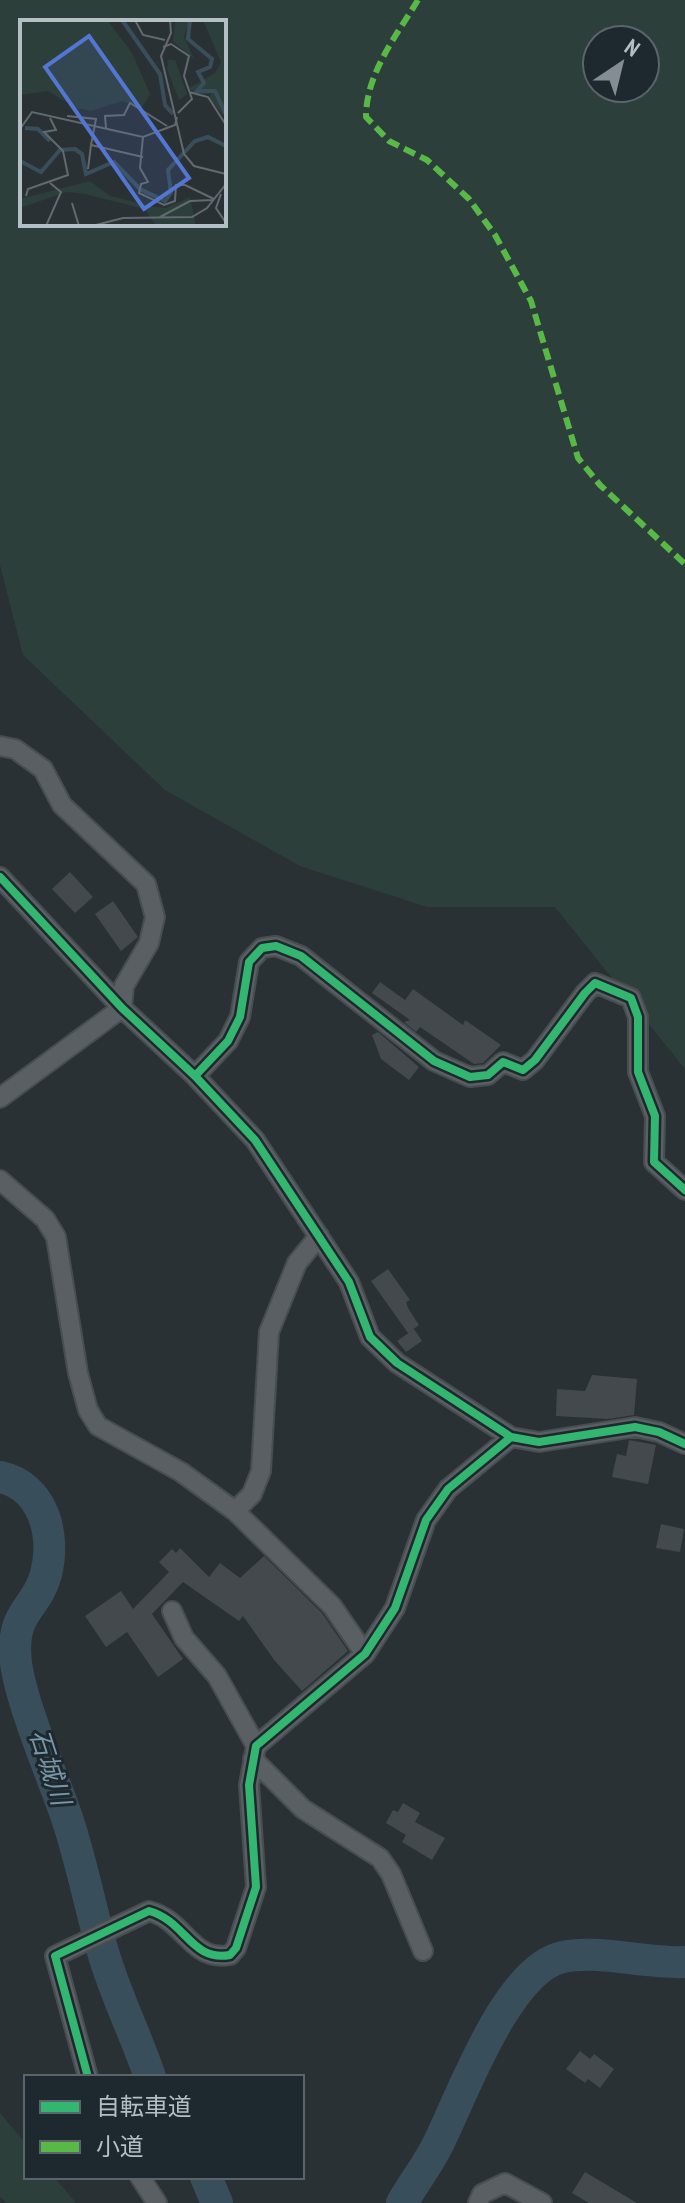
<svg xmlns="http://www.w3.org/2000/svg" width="685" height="2203" font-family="'PT Sans Narrow','Noto Sans JP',sans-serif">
<rect width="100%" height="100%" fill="#2a3135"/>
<path fill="#2d3f3b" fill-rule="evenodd" d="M0 0H685V1069L555 907H427L300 866 165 790 23 655 0 565ZM22 22H224V224H22ZM597 40H645V88H597Z
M0 2113 26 2144V2177H54L76 2203H7L0 2197Z"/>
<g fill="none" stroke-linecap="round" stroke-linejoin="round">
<path stroke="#394e5b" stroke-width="32" d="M0 1477C43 1486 56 1534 46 1574 36 1611 10 1610 16 1663 22 1706 52 1774 67 1818 82 1863 90 1907 103 1952 115 1994 136 2035 150 2077
M206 2177 217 2203
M402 2203C414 2182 430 2162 440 2140 463 2093 508 1968 563 1957 596 1949 647 1964 685 1962"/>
</g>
<path fill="#43494d" d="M70 872 93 897 75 913 52 889Z
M113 901 138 937 121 951 95 914Z
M380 982 405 1000 413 989 463 1025 465 1020 501 1045 483 1063 474 1064 420 1027 416 1032 404 1022 410 1020 372 993Z
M378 1032 419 1067 409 1080 381 1059 372 1035Z
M388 1269 410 1300 406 1302 408 1308 419 1325 408 1333 371 1281Z
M414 1329 422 1341 406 1352 397 1341Z
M592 1375 637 1379 634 1415 608 1419 556 1416 557 1389 585 1391Z
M629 1440 656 1445 648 1484 612 1477 617 1454 626 1456Z
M661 1524 684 1529 680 1552 656 1548Z
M180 1548 209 1577 220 1563 240 1578 264 1556 322 1613 348 1651 302 1691 275 1661 243 1616 239 1621 183 1582 152 1614 183 1659 158 1677 127 1632 106 1647 85 1616 121 1591 133 1609 169 1572 159 1562 172 1549 176 1553Z
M403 1803 420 1813 415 1822 445 1838 432 1860 402 1842 406 1835 386 1823 393 1810 398 1812Z
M580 2051 590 2059 594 2054 614 2069 600 2088 588 2079 585 2083 566 2069Z
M585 2172 637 2203H589L572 2193Z"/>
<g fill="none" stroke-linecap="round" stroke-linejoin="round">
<g stroke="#484d50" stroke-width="22">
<path id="minor" d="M0 746 15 749 43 769 62 805 146 884 155 917 149 943 124 986 122 1008
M0 877 122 1008 195 1076 255 1140 349 1282 370 1337 397 1363 511 1437 539 1442 635 1427 659 1432 685 1444
M195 1076 228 1041 240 1017 249 962 262 948 276 946 301 956 434 1061 470 1077 488 1075 503 1062 523 1070 535 1060 585 993 595 983 631 998 638 1017V1072L655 1116 654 1162 685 1190
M0 1098 122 1008
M0 1180 45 1219 56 1237 78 1373 88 1410 98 1426 181 1472 235 1511 332 1606 365 1654
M235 1511 252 1494 261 1471 269 1332 297 1263 319 1236
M172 1611 184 1638 217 1676 256 1746
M253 1759 303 1809 380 1858 391 1874 423 1951
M88 2077 55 1956 149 1911C186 1921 191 1962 230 1955L236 1948 256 1887 249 1785 256 1746 365 1654 395 1608 426 1520 448 1489 511 1437
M140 2177 157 2203
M478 2203 482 2194 505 2183 542 2203"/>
</g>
<use href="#minor" stroke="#5a5f63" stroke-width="18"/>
<path stroke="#58b947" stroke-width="6" stroke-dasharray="12 6" stroke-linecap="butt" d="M418 0C396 36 366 74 366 117L389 141 427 160 469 199 495 235 531 301 578 458 600 485 685 564"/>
<g stroke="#1e292f" stroke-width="13">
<path id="cycleway" d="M0 877 122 1008 195 1076 255 1140 349 1282 370 1337 397 1363 511 1437 539 1442 635 1427 659 1432 685 1444
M195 1076 228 1041 240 1017 249 962 262 948 276 946 301 956 434 1061 470 1077 488 1075 503 1062 523 1070 535 1060 585 993 595 983 631 998 638 1017V1072L655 1116 654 1162 685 1190
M88 2077 55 1956 149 1911C186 1921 191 1962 230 1955L236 1948 256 1887 249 1785 256 1746 365 1654 395 1608 426 1520 448 1489 511 1437"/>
</g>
<use href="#cycleway" stroke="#33b770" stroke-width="8"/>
</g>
<g text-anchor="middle" stroke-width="6" stroke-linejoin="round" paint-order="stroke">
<g font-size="26" font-style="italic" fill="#7896a6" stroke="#1e292f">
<text transform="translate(50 1767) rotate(72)" y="9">石城川</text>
</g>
</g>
<g transform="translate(20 20)">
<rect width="206" height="206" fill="#2a3135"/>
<path d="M0 0H87L112 33 130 74 122 87 102 81 71 91 56 88 28 71 0 75ZM163 0H169L164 17 174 39 153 21 155 2ZM183 0H206V98L189 79 191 73 177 76 169 68 195 53 201 42ZM155 40 167 74 159 80 147 49 148 40ZM70 161 90 176 135 187 146 188 170 177 176 206H136L125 189 65 174 46 172 0 188V179Z" fill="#2d3f3b"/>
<path fill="none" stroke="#394e5b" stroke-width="4" d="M102 0 140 54 145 85 153 94M170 0 168 19 192 39 190 47 178 52 184 63 177 71H195L206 95M5 108 18 109 30 121M0 141 21 152 40 130 55 129 62 134 66 154 94 142 120 169 145 181 151 173 148 150 175 121 188 117 206 126"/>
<path fill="none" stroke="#616a6f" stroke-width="2" d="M115 0 123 15 145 20M150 0 151 13 141 36 164 134 174 146 206 154M143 27 151 24 169 36 164 56 172 79 158 93M169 72 188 77 206 105M47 96 76 99 71 125M86 108 85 96 104 95 110 83 147 106M0 109 12 92 123 117 155 105 157 97M123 117 120 148 128 162 121 164 119 173 144 185 155 181 156 165H165L194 179M68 149 71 125 123 137M201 174 196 188 206 203M6 176 8 169 48 155 43 131 24 112 36 110 30 98M52 183 59 206M140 197 170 181 193 180M26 206 41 172 30 163M72 206 103 198 172 197 187 188 206 164"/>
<path fill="#5276d1" fill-opacity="0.15" stroke="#5276d1" stroke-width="4" d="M69 16 169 158 124 189 25 47Z"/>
<rect width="206" height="206" fill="none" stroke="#b4bfc5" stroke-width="4"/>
</g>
<rect x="24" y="2075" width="280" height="104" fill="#1e292f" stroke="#5a656b" stroke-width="2"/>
<rect x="40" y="2101" width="40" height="12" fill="#33b770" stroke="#5a656b" stroke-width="2"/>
<text x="96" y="2115" font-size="24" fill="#b4bfc5">自転車道</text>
<rect x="40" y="2141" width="40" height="12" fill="#58b947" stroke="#5a656b" stroke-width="2"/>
<text x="96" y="2155" font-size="24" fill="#b4bfc5">小道</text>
<g transform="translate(621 64) rotate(35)"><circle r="38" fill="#1e292f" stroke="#5a656b" stroke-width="2"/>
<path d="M0-6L14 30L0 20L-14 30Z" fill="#848d93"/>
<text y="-12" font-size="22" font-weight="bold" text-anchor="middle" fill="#b4bfc5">N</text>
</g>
</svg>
